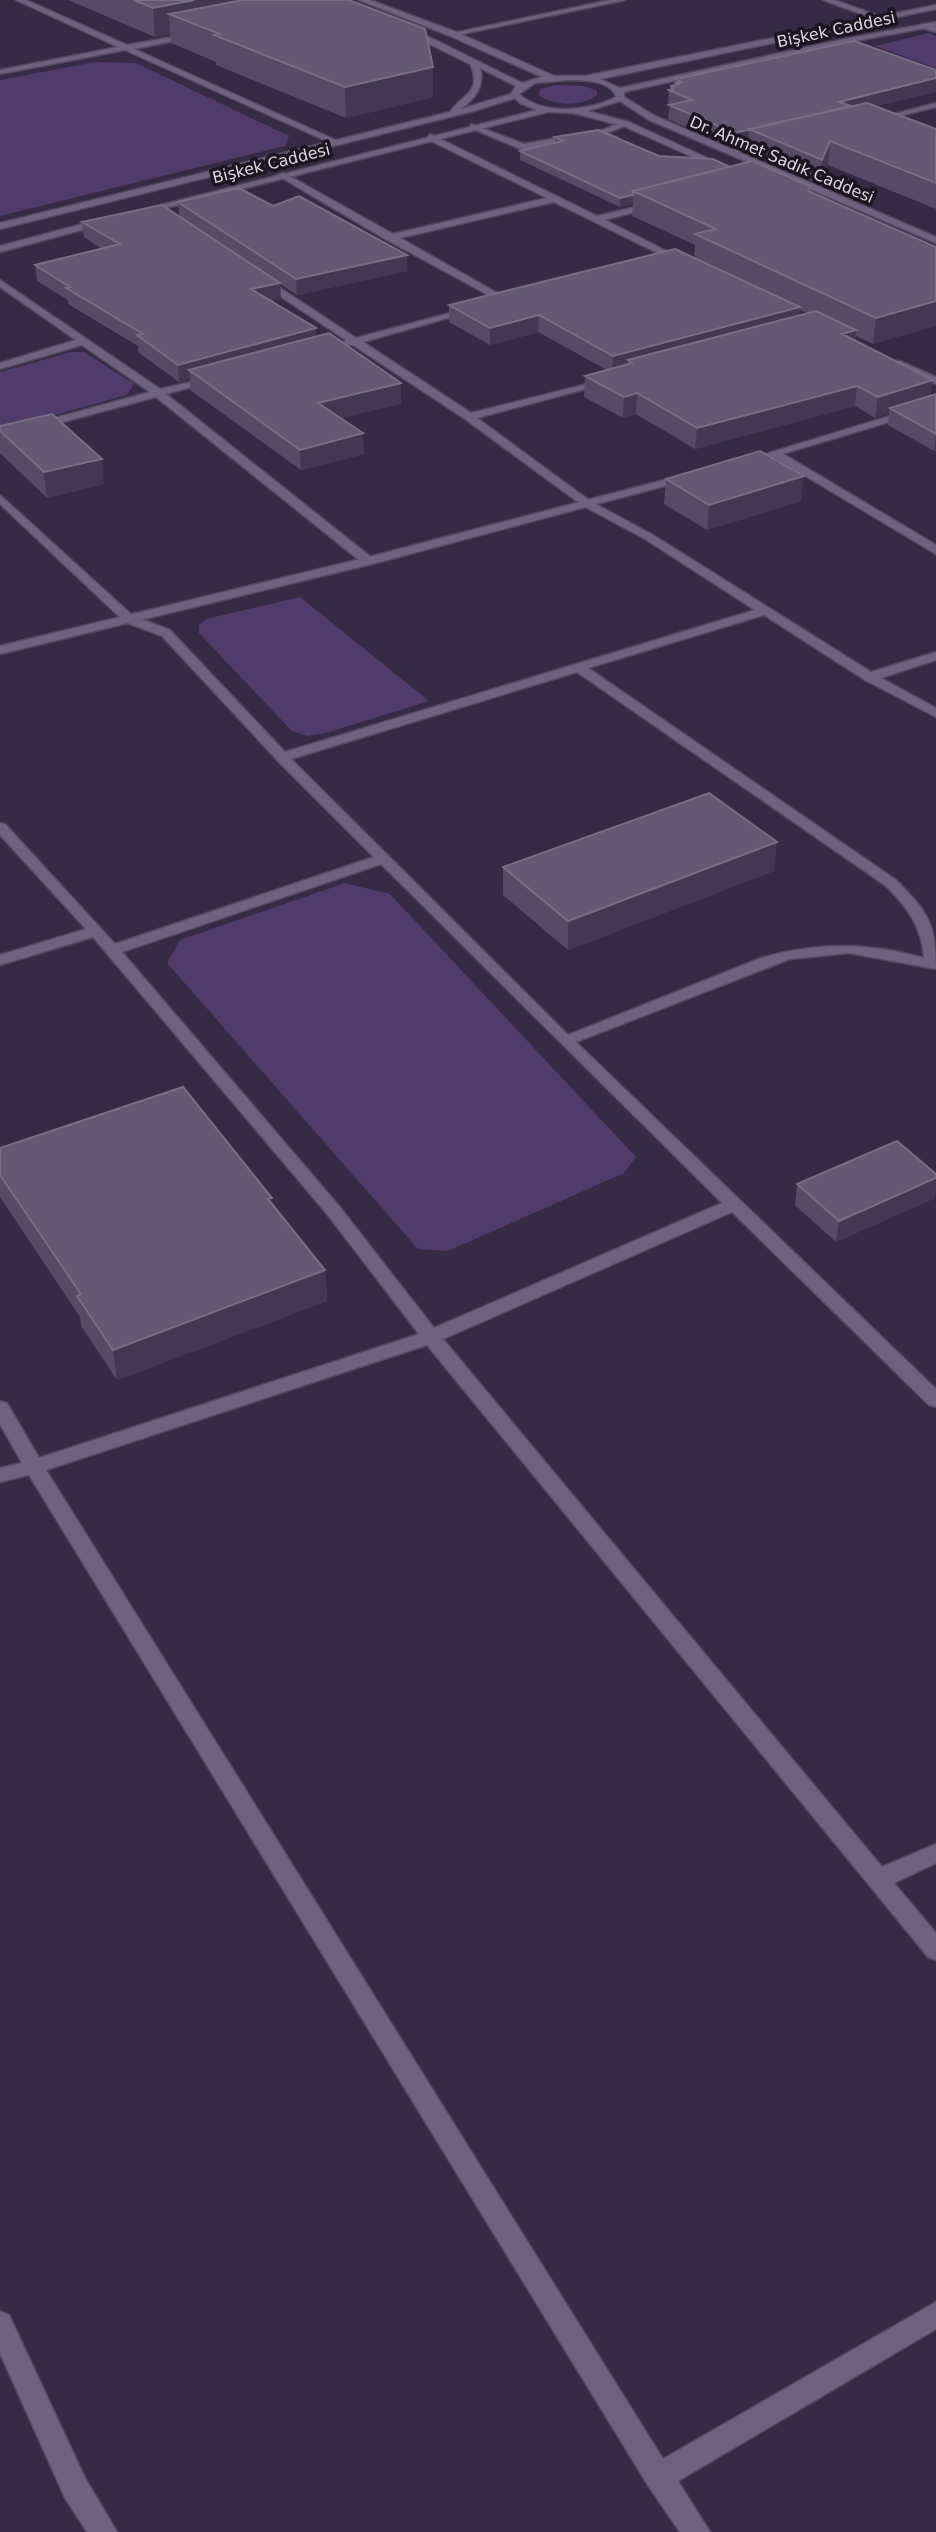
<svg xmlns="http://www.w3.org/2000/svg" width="936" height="2532" font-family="'DejaVu Sans',sans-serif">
<rect width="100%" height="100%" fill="#362b45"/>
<path fill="#503b6a" d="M929 33 936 36V68L875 46Z
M95 62 136 63 289 136 285 146 0 216V80Z
M555 85 585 86 597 91V95C583 107 553 106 538 95L541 89Z
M71 352H84L134 384 127 395 0 430V372Z
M300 597 429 701 326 733 307 736 292 731 199 633V625L206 619Z
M345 883 390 894 636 1157 624 1173 448 1251 418 1249 167 963 180 940Z"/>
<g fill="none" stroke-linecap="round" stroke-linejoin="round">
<g stroke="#53495f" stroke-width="3">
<path id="lane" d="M623 122 630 124 607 133 618 138V142H612L595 133Z
M471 124 524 144 578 134 582 137 523 150 471 128Z"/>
</g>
<g stroke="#53495f" stroke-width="3">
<path id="street" d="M16 0H26L127 45 196 33 193 37 134 49 340 142 333 144 125 50 0 74V70L118 47Z
M610 0H625L453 36 449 34Z
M823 0H834L885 18 878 20Z
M922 24 936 27V32L922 28Z
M936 103V107L875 122 871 120Z
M430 134 597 216 657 202V206L605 220 686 261 678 263 554 202 400 238 506 298 508 300 503 303 387 240 277 175 284 173 393 234 547 198 427 139Z
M769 140 772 145 731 154 727 151Z
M259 278H265L356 338 473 307V311L363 342 471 413 612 378V382L477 418 590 501 653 535 871 672 936 652V660L881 678 936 708V717L865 680 764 615 588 668 896 880C928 912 936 923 936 969L849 953 790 959 576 1042 936 1389V1407L929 1405 732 1212 443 1339 882 1867 936 1844V1863L894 1883 936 1933V1960L928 1957 427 1345 46 1470 663 2459 936 2302V2329L678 2481 710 2532H680L649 2487 29 1475 0 1482V1468L22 1463 0 1424V1401L7 1403 39 1458 419 1334 327 1214 93 937 0 965V955L86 929 0 835V823L5 824 115 944 374 857 277 760 162 636 125 622 0 504V495L133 616 170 630 285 752 755 610 645 539 582 505 465 419 353 345H344L343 343 346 340 259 282ZM577 672 886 886C907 907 922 927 924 958 867 942 817 942 761 958L568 1035 291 759ZM381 864 722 1203 434 1328 339 1206 122 952Z
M0 280 160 389 217 376V380L166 394 372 558V564H364L156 397 0 439V433L150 392 82 345 0 369V363L76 340 0 287Z
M892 361H900L936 377V384L892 365Z
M772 452H780L936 545V554L772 456Z
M0 2311 9 2315 85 2478 117 2532H87L65 2498 0 2353Z"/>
</g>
<g stroke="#53495f" stroke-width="3">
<path id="secondary" d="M359 0H370L456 32 554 76H585L936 5V9L600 79 620 88 845 39 936 22V26L845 43 624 92V97L655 116 936 237V243L649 120 620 101 587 111 629 122 729 168 722 170 623 126 573 113 548 112 142 214 137 211 537 110 520 103 515 98 474 111 0 229V223L450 112C462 94 483 93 470 64L403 31V27H409L522 83 542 77 450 36ZM480 68 516 86 511 94 461 109C475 98 485 87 480 68ZM567 80C582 80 611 80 616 97 589 111 543 116 519 94L535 83Z
M105 218 108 219V223L0 252V246Z
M936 402V408L749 464 739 462Z
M687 474 691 475V479L372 564 0 654V646L365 558Z"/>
</g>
<use href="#lane" fill="#6e627e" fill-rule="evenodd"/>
<use href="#street" fill="#6e627e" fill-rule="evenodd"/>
<use href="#secondary" fill="#6e627e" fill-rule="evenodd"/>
</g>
<path fill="#564a65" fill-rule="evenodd" d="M68 0H349L433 97 346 118 216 65V62L171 43 170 34 155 37Z
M936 70V92L876 106 936 129V209L828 165 820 184 747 153 748 143 733 147 668 119 670 105 668 104 669 90 671 89V86L675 85 676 79Z
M555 137 659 156 730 167 810 192 936 247 873 344 856 336 855 341 931 396 936 394V451H934L888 425 889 413 875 418 855 406 695 449 636 414 623 418 584 397 585 376 607 370 538 332 490 345 449 322V305L694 258 695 245 632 216 633 204 620 207 520 160V151L555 143ZM800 310 807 313 799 315Z
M178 202 273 206 407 271 297 295 280 284 281 299 271 301 401 404 340 418 364 454 301 470 190 390V379L179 382 138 352V346L68 304V300L37 281 35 265 102 249 84 237 82 222 179 216Z
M0 426 104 484 47 498 0 453Z
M666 479 801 501 707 530 664 504Z
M503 867 774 871 568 950 503 895Z
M0 1148 272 1204 325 1270 327 1301 117 1380 81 1326 80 1317 0 1197Z
M936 1174 935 1198 836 1242 795 1205 797 1184Z"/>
<path fill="#433852" d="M194 0H298L169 14 170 34 155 37 153 8Z
M433 67V97L346 118 345 87Z
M936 78V92L850 112 839 102Z
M749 129 748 143 733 147 734 133Z
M830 141 828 165 820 184 822 160Z
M633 195V204L620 207V198Z
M407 255V271L297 295 296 279Z
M280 283 281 299 252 305 251 289Z
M936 301V326L873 344 876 318Z
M800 307 798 323 632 363 628 360 627 369 612 373 613 356Z
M539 315 538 332 490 345V328Z
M316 328V344L189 370 190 379 179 382 178 365Z
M856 330 854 350 842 334Z
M933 380 930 401 890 408 889 413 875 418 878 397Z
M401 383V404L319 423 318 403Z
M857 386 855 406 695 449 697 428Z
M637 393 636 414 623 418 624 397Z
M363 433 364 454 301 470 300 450Z
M936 434V451H934Z
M102 459 104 484 47 498 44 472Z
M804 476 801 501 707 530 709 505Z
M777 842 774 871 568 950V921Z
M936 1178 935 1198 836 1242 839 1221Z
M325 1270 327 1301 117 1380 113 1350Z"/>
<path fill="#645973" stroke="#776d85" stroke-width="2" d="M134 0H194L153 8Z
M243 0H349L425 29 433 67 345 87 214 35 220 34 169 14Z
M854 41 936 70V78L839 102 851 106 734 133 669 105 692 100 669 90 673 89 671 86 678 84 675 83 682 82 676 79Z
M867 103 936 129V183L830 141 822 160 749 129Z
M598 130 659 156 713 159 730 167 633 191V195L620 198 520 151 563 141 555 137Z
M752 161 810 186 808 191 936 247V301L876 318 695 234 716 229 633 191Z
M239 188 273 206 299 196 407 255 296 279 178 202Z
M162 205 280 283 251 289 316 328 178 365 137 335 143 334 66 288 70 287 35 265 120 244 82 222Z
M675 249 800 307 613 356 539 315 490 328 449 305Z
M816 311 856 330 842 334 933 380 878 397 857 386 697 428 637 393 624 397 585 376 632 363 628 360Z
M329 333 401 383 318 403 363 433 300 450 189 370Z
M936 394V434L890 408Z
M52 414 102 459 44 472 0 431V426Z
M760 451 804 476 709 505 666 479Z
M709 793 777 842 568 921 503 867Z
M183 1087 272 1198 268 1199 325 1270 113 1350 77 1296 81 1294 0 1175V1148Z
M897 1141 936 1174V1178L839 1221 797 1184Z"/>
<g text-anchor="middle" stroke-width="7" stroke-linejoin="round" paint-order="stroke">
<g font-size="16" fill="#dcd5e6" stroke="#1b1622">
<text transform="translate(836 29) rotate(-12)" y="6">Bişkek Caddesi</text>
<text transform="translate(782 159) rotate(23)" y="6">Dr. Ahmet Sadık Caddesi</text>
<text transform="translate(271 163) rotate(-14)" y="6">Bişkek Caddesi</text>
</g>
</g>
</svg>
